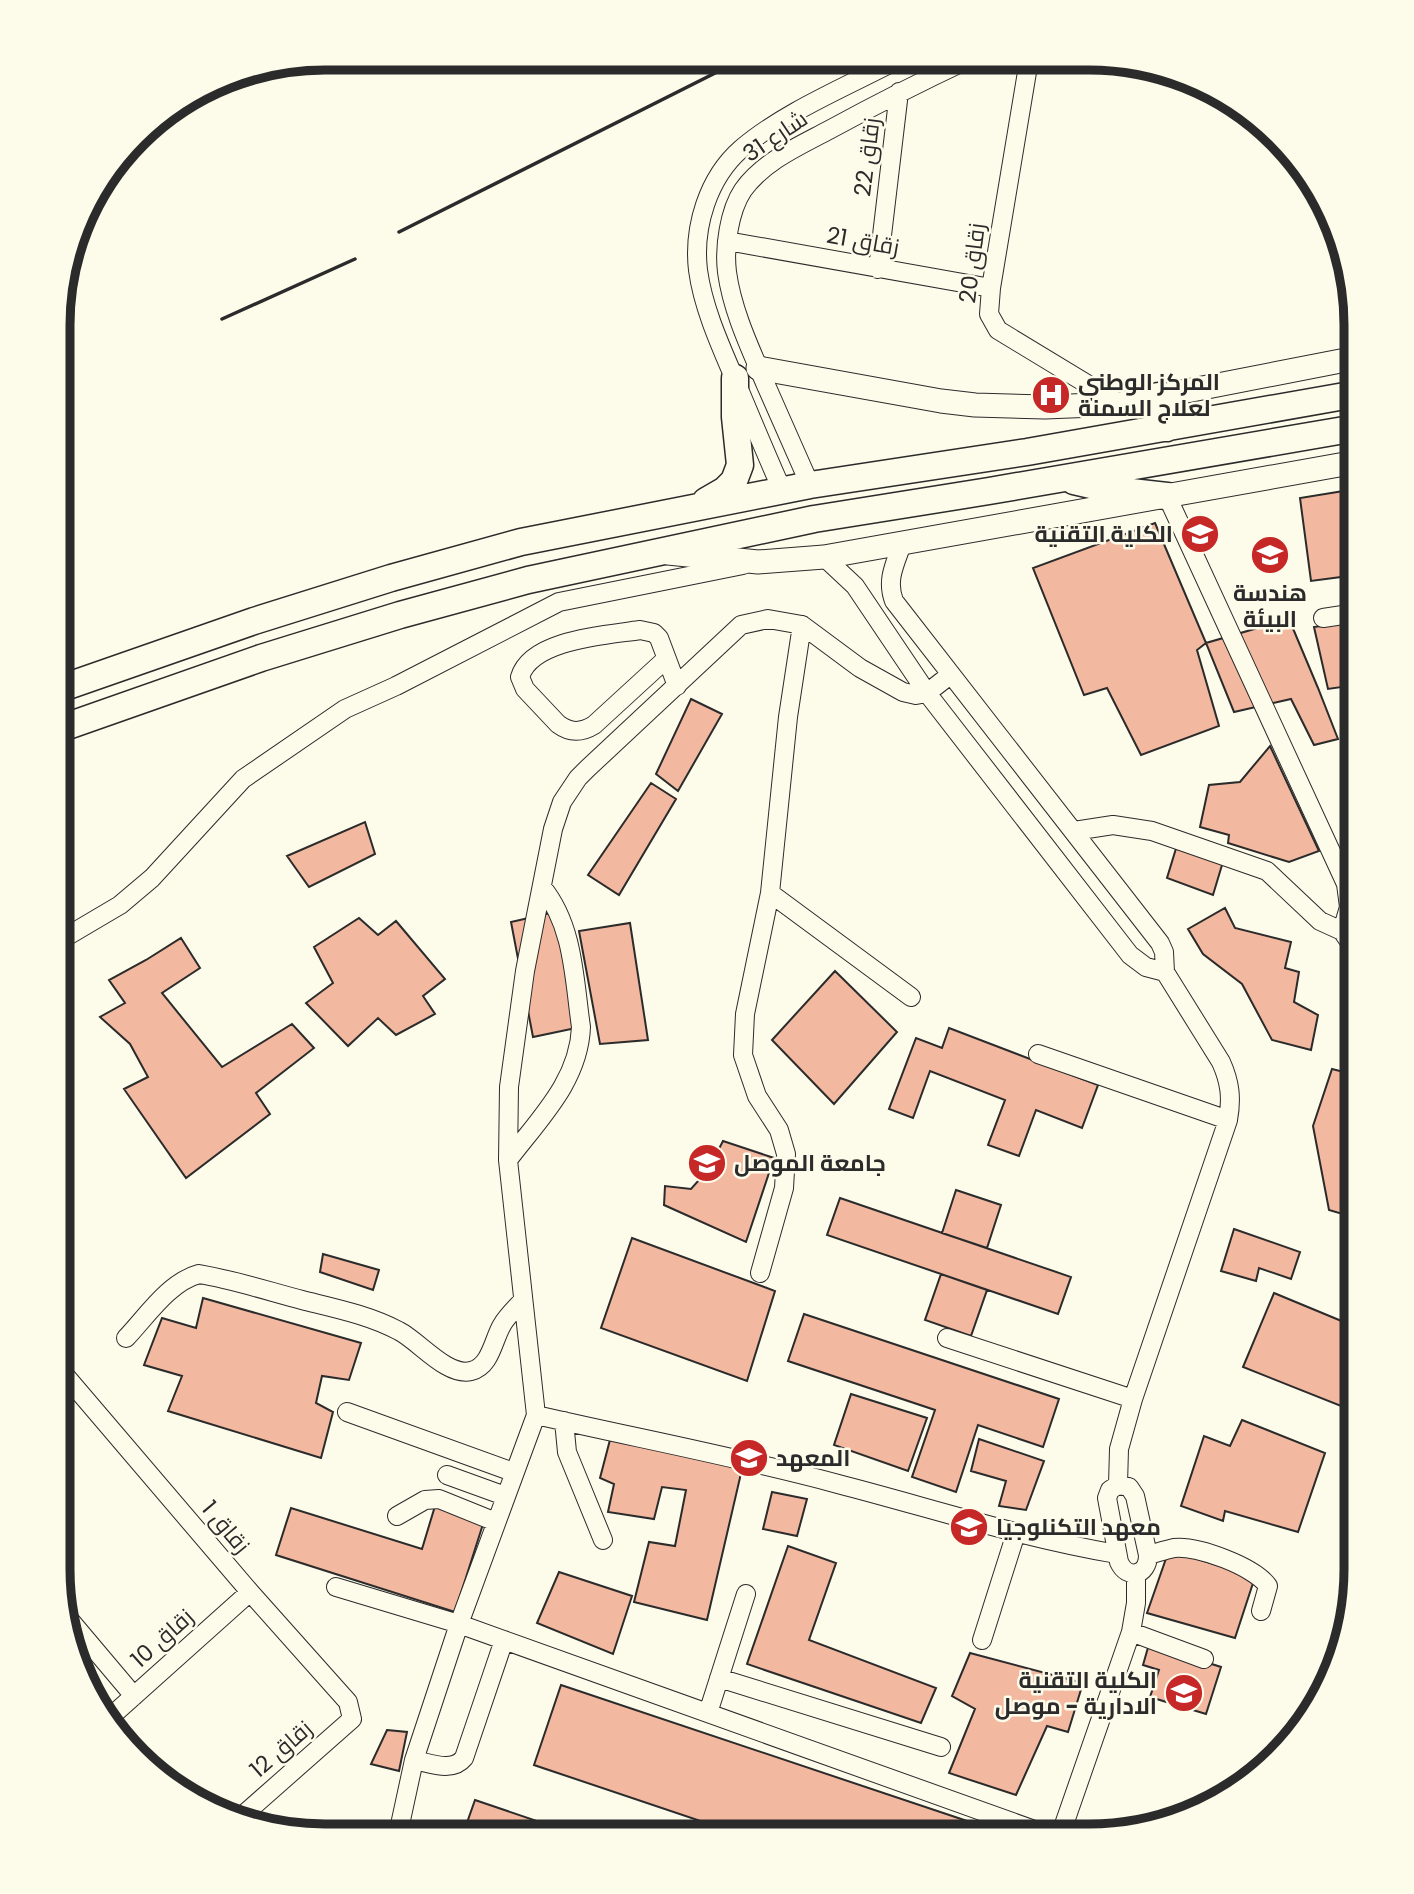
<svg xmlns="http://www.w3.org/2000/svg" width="1414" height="1894" font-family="Poppins,Cairo,sans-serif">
<rect width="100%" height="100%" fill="#fdfbea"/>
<path fill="#f2b8a0" stroke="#2b2b2b" stroke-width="2" d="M1356 489V575L1311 581 1300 498Z
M1155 523 1206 643 1197 650 1219 726 1141 755 1107 688 1084 695 1033 568Z
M1289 619 1318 688 1338 739 1314 745 1291 699 1234 712 1206 643Z
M1356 621V685L1328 689 1314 627Z
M691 699 722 714 678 791 656 774Z
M1270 746 1319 851 1289 862 1228 843 1229 835 1200 827 1209 785 1240 782Z
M651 783 676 799 619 895 588 875Z
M365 822 375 854 309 887 287 856Z
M1178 842 1225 855 1213 895 1167 878Z
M1225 908 1235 928 1291 942 1285 968 1299 972 1294 1002 1318 1015 1311 1050 1272 1040 1242 984 1203 954 1188 929Z
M555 912 576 1028 533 1037 511 922Z
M359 918 378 935 396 921 445 979 423 996 435 1014 396 1035 378 1018 348 1046 306 1003 333 983 314 947Z
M630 923 648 1040 600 1044 579 931Z
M181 938 200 968 162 993 222 1067 292 1024 314 1048 256 1093 270 1114 186 1178 124 1089 148 1077 130 1044 100 1017 125 1003 109 980 146 960Z
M835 971 897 1032 834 1104 772 1040Z
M949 1028 1098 1085 1082 1128 1036 1110 1019 1156 988 1145 1005 1100 930 1071 913 1118 889 1109 916 1038 942 1048Z
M1332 1069 1356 1075V1218L1329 1210 1313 1126Z
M723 1141 774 1158 746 1242 664 1205 665 1186 691 1189 708 1170Z
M956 1190 1001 1205 987 1248 942 1233Z
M840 1198 1071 1277 1058 1314 827 1235Z
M1234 1229 1300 1252 1291 1279 1259 1268 1256 1281 1221 1271Z
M632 1238 775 1291 747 1381 601 1328Z
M323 1254 379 1270 373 1290 320 1272Z
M941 1274 987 1290 971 1336 925 1320Z
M1274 1293 1356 1327V1361L1341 1406 1243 1367Z
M203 1298 361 1343 349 1380 322 1376 316 1403 333 1412 321 1458 168 1411 182 1376 144 1365 162 1318 196 1328Z
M804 1314 1059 1399 1043 1447 978 1425 956 1492 912 1477 935 1410 788 1361Z
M851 1394 927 1418 908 1471 834 1445Z
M1242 1420 1325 1453 1298 1532 1225 1511 1223 1521 1181 1506 1204 1436 1230 1446Z
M611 1436 742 1469 707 1620 634 1602 649 1542 675 1546 686 1490 662 1487 654 1519 608 1512 614 1484 600 1478Z
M979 1439 1044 1461 1026 1510 999 1506 1006 1481 971 1471Z
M772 1492 807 1499 797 1536 763 1529Z
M435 1506 484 1521 455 1612 276 1555 291 1508 422 1549Z
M788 1546 836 1563 809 1640 936 1688 921 1723 747 1664Z
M1169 1550 1255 1577 1235 1638 1147 1613Z
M559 1572 632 1596 613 1654 537 1623Z
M1149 1644 1221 1667 1206 1714 1150 1697 1159 1670 1143 1665Z
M970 1653 1083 1683 1068 1732 1047 1726 1016 1795 949 1773 975 1709 952 1696Z
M561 1685 1012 1836 742 1835 534 1765Z
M387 1730 407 1732 399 1771 371 1764Z
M475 1800 578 1835 463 1834Z"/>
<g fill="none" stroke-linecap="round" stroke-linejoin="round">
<g stroke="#2b2b2b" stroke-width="20">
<path id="minor" d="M1029 60 991 288 989 314 998 330 1120 404
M727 241 991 288
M878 269 899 92
M810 485C795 451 780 417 765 383 750 348 732 310 727 272 724 248 729 211 743 190 764 161 799 146 829 130 875 105 920 82 967 60
M782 490C766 454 751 418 736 382 721 347 703 308 698 270 693 227 708 178 741 149 784 112 848 86 899 59
M1167 496 1346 884 1349 907 1342 931
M902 544C895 564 886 580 894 601L1160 943 1164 952 1165 972 1221 1062C1230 1082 1232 1098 1228 1120L1133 1399 1119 1449 1118 1485
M824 557 855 586 927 693 1130 955 1146 967 1165 972
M1323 618 1356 613
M666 659 594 725C581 733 570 733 558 724L525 689 520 677C531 639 608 635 640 630L654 633 659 638 677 686
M1074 831 1113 825 1152 831 1267 871 1320 921 1342 931 1356 951
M770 893 911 997
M59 941 120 905 152 878 243 779 345 709 396 686 559 602 743 565
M1038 1054 1228 1120
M508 1160C539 1119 579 1081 581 1027 574 979 574 926 542 887
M760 1273 784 1188 786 1154 779 1130 757 1096 743 1055 745 1014 770 893 788 717 802 625
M126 1338C147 1316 169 1282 199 1274 234 1280 268 1291 302 1300 334 1308 369 1315 399 1331 419 1341 447 1377 471 1371 491 1366 493 1340 502 1325 507 1316 516 1308 523 1300
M947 1338 1133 1399
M58 1367 250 1592 348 1702 352 1719 242 1816
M347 1412 513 1472
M536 1415C636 1438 738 1457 838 1484 931 1508 1022 1538 1117 1554
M564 1421 567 1452 603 1540
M447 1475 505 1496
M1118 1485 1129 1487 1135 1496 1148 1555C1148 1576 1127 1580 1119 1562L1107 1498 1110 1490Z
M397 1516 425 1500 439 1499 496 1522
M1148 1555C1156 1553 1165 1550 1174 1548 1197 1545 1255 1567 1268 1586L1261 1611
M336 1587 459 1624 536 1415 508 1160 509 1087 525 971 553 829 562 802 578 778 588 768 741 625 768 619 802 625 860 668 903 692 916 695 927 693 950 675
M69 1619 134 1696
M1131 1632 1204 1659
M982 1640 1016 1533
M719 1678 941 1747
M708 1713 746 1594
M107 1720 250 1592
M414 1760C430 1763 452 1773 464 1758L504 1640
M398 1834 414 1760 459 1624 1051 1836
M1060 1836 1131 1632 1136 1603V1574"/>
</g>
<g stroke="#2b2b2b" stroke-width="25">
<path id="major" d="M758 368 941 401 975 405 1045 407 1120 404 1356 358
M668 553 758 562 824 557 1356 462"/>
</g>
<g stroke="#2b2b2b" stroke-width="29">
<path id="highway" d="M1158 396 1167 428
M1074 481 1113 490 1167 496
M706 501 725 490 734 481 740 465 735 417V378
M59 689 254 621 391 578 521 542 810 485 1027 452 1356 394
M59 729 261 658 400 615 528 580 814 519 989 491 1356 428"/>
</g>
<use href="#minor" stroke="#fdfbea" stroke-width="18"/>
<use href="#major" stroke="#fdfbea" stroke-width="23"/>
<use href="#highway" stroke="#fdfbea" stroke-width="26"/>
<path stroke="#2b2b2b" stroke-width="3.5" d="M399 232 743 59
M222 319 355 259"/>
</g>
<defs>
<g id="hospital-disc" transform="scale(2.0125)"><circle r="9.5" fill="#c62828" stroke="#fdfbea"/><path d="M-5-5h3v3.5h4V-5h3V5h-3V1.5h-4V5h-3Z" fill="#fff"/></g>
<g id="university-disc" transform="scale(2.0125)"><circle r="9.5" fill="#c62828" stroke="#fdfbea"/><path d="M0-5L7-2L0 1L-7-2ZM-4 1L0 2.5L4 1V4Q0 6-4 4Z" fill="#fff"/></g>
</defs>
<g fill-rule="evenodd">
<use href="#hospital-disc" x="1051" y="395"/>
<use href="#university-disc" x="1200" y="534"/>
<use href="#university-disc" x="1270" y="555"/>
<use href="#university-disc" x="707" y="1163"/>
<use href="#university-disc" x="749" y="1458"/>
<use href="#university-disc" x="969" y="1527"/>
<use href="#university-disc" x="1184" y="1693"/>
</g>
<g text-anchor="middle" stroke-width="5" stroke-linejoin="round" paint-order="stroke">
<g font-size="23" fill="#2b2b2b" stroke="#fdfbea">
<text transform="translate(775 136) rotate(-34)" y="8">شارع 31</text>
<text transform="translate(867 157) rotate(-83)" y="8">زقاق 22</text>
<text transform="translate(863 241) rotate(10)" y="8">زقاق 21</text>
<text transform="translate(972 263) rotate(-83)" y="8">زقاق 20</text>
<text transform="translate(226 1527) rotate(50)" y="8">زقاق 1</text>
<text transform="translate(162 1638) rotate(-42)" y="8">زقاق 10</text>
<text transform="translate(281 1749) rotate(-41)" y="8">زقاق 12</text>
</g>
<g font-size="23" font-weight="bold" fill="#2b2b2b" stroke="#fdfbea" text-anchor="start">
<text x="1078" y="390">المركز الوطني<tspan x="1078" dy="26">لعلاج السمنة</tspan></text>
<text x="1173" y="542" text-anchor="end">الكلية التقنية</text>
<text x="1270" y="601" text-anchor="middle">هندسة<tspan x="1270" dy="26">البيئة</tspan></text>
<text x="734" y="1171">جامعة الموصل</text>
<text x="776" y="1466">المعهد</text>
<text x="996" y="1535">معهد التكنلوجيا</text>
<text x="1157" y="1688" text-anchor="end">الكلية التقنية<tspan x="1157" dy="26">الادارية - موصل</tspan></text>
</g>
</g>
<path d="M0 0H1414V1894H0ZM325 70H1089A255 255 0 0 1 1344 325V1569A255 255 0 0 1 1089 1824H325A255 255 0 0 1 70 1569V325A255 255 0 0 1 325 70Z" fill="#fdfbea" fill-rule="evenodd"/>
<path fill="none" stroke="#2b2b2b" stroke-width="9" d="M325 70H1089A255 255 0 0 1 1344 325V1569A255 255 0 0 1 1089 1824H325A255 255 0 0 1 70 1569V325A255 255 0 0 1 325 70Z"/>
</svg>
